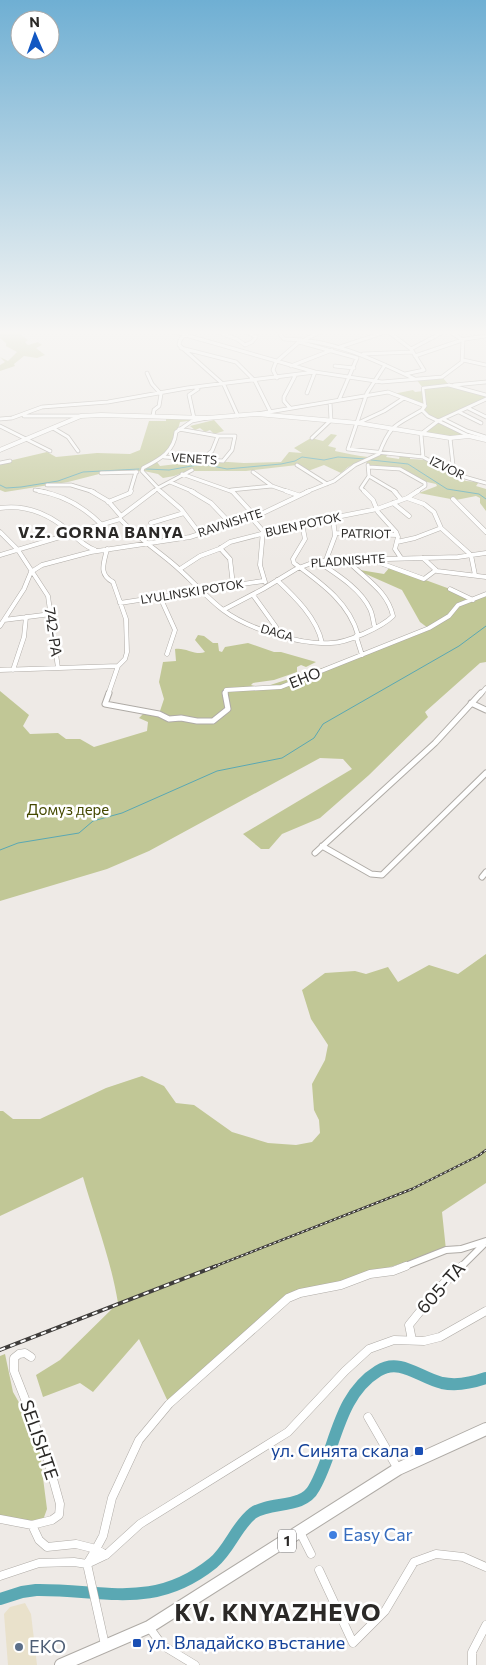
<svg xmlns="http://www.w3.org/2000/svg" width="486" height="1665" font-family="Commissioner,sans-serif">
<rect width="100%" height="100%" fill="#eeeae6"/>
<path fill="#e9e1cb" d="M25 1603 31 1614 37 1665H8L4 1614 10 1607Z"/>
<path fill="#c1c796" d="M0 330 24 331 21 335 28 340 25 342 28 345 38 342 42 345 36 348 45 355 37 358 24 356 14 364 15 366 0 371V365L5 362 0 357 8 361 17 352 6 346V343L0 338Z
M442 377 449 385 486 395V399L439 421 469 436 457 438 421 434 438 422 422 410 425 406 393 394 413 390 415 392 423 391V388L416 379Z
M166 416 196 420 180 422C175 439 172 452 157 462L160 466 185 463 193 465 196 460 244 463 281 462 289 452 302 453 294 448 311 438 323 441 331 434 337 435 328 446 336 448 335 451C346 453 358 456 368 457 376 458 381 453 388 454L386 457 399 459 400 455 410 456V459L427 460 458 478 466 481 479 482 476 486 486 489V511L480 503V498L476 496 456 500 419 493 437 486 436 484 427 482 403 469 373 467 363 460 348 467 341 473 324 465 308 471 297 465 246 471H188L174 476 163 478 158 474 144 471V469L142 471 103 473 68 482 5 492 0 490V463L47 452 56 457 97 453 130 454 140 450 149 421H166Z
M214 420 224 431 214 434 210 430 205 432 200 428 195 430 190 426Z
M390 567 450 589 473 600 486 594V662L480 663 425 712 428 717 369 775 320 818 282 834 269 849H261L243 834 352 769 343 759 320 758 149 851 107 869 0 901V691L29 715 23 726 30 734 58 733 66 739H80L94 747 147 731 148 722 139 718 144 713 159 714 164 699 159 682 163 662 176 661 175 649C185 647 196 656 205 652L195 640 198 635 204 636 213 643H218L219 651 222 652 225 647 248 643 274 652H281L316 662 306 667 301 665 297 667V672L274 680 253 683 251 685 261 688 326 667 428 628 420 622 402 590 359 571 360 570 384 574Z
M486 954V1183L442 1212 446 1250 288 1298 169 1404 139 1339 93 1392 80 1383 43 1397 36 1375 60 1360 118 1303C111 1260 95 1219 83 1177L0 1216V1111H3L13 1119H40L106 1088 142 1076 164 1086 176 1103 194 1105 232 1132 268 1143 296 1145 312 1142 320 1133 319 1120 314 1110 312 1084 325 1060 328 1045 311 1019 302 990 325 973 355 971 366 974 388 967 398 982 429 965 458 974Z
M5 1354 13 1392 29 1420 39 1447 47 1509 43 1520 30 1524 0 1517V1356Z"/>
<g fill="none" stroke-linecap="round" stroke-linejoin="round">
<path stroke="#5aa8b3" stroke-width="1" d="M371 460 408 464 447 489 479 494 486 499
M146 469 169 470 203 464 227 469 281 464 295 461 302 457 324 460 338 457 365 459
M0 485 6 488 21 487 58 481 83 472 139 469
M0 850 18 843 79 833 93 821 122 813 217 771 282 758 314 738 323 724 459 646 486 626"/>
<path stroke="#5aa8b3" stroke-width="12" d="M0 1599 22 1592 36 1590C104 1589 153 1611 213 1563 230 1549 236 1526 253 1513 271 1501 303 1509 314 1488 336 1450 337 1396 378 1371 400 1357 420 1378 442 1383 457 1386 472 1383 486 1378"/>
<g stroke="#afaba6" stroke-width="4">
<path id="pedestrian" d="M425 406 423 388 449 385"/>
</g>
<g stroke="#afaba6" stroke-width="4.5">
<path id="minor-far4" d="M168 330 315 372 307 393
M193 330C187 334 179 337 179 345L224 385 238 416
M212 330 237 339 245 345
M243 330 256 337 252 342 245 345
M277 330 284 339C332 339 373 359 415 379
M386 330 411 349 424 370 405 374
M306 339 324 330
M340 347 388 331 402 330
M181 348 236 362 255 381 270 411
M411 349 447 330 463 340
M363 354 412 352
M415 356 465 339 486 336
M463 360 486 365
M385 365 367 393 348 449 423 457 454 474 486 483
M291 366 332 350
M335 366 354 368
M147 373 152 384 161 394 159 406 154 410 153 416
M277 378 273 370 276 362 299 342 357 358 339 400
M449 385 486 395
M454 385 486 382
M290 408 284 401V397L295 376
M468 408 486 417
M422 410 428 416 469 436
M459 412 481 423
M257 414 388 392 425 406 422 410C395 426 391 423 379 454L355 465 334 481 306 492
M24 416H81
M194 418 189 395 198 389
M0 419 12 418 42 407 108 402 187 388 315 372 382 382 442 377 462 362 463 340
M443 419 467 431 486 437
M358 423 384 411 404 398
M0 426 50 451
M53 428 68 437 78 451
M312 438 331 420 330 402
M450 438 454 474
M164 457 223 461 232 450 235 436H218L179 429
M423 457 421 434 438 421 486 399
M202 459 212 451 218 436
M0 463 10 461
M297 465 327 484
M369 467 400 469 425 483V486L416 492
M253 472 272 486 289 492
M101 473 137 472
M182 474 233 492
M369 476 396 492
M170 482 194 492
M47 485H71L94 492
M158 488 192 470
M157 489 161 492
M35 490 46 492
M231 490 272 486
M130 492 136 472
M153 492 158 488 142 471 143 468C160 459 174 452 176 432L192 421 207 418
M365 492 361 488 369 476 368 465"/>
</g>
<g stroke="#afaba6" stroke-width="5">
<path id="minor-far3" d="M39 491C64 495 84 507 102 525
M91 491 108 501 121 516
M160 491 181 509 200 534
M191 491 211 503 230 523
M232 491 255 516
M286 491 298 495
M364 491 373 500 378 512 396 532 398 537 395 549 401 558
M394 491 400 498 399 501
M407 498 424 504 434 512 441 528 471 555 475 575
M453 499 486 532
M108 502 130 493 131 491
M393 503 409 516
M0 508C27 504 49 514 69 531 78 539 84 546 95 550
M121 516 154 491
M251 517 263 531 260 565 265 582
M120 519C136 536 155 549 172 563 190 578 205 596 223 610 248 629 300 645 331 643 347 643 382 627 393 616 387 589 363 578 346 559
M151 523 184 513
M302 524 305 539 293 559 294 563C321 583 349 602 358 635
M0 532 18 550 48 596 58 668
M335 533 397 535
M397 542 415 538 441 528
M220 548 230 559 233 585
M107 549C104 563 98 574 113 582L126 619 127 652 125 659 118 666 108 695
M0 555 120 519
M423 558 437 571 486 577
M326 560 335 536 333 518
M372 560 424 579 436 570
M317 561C336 574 360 588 370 609 373 615 373 622 375 628
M180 569 200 556 219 549 230 542 296 525 377 509 407 498 418 491
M31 572 42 565 91 552 190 537 261 514 309 491
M277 580C295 597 317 618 322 643
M450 589 473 600
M253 595 276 627 278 634
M160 597 175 630 167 654
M120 603 263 581
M223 610 263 589 296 569 317 561 458 557 486 553
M4 620 51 614
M0 626 24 589 31 572
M356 636 362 655
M0 670 118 666
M13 670 24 637 26 617
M225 695 226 690 281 687 429 628 449 616 458 605 486 594
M480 695 486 688"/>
</g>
<g stroke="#afaba6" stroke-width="7">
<path id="minor-far2" d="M109 693 105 704 159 714 169 719 181 718 197 721H213L228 709 225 693
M471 703 486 710
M322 846 371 874 382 875 486 773
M315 853 435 743 481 693
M482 877 486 872"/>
</g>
<g stroke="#afaba6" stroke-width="8">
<path id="minor-far1" d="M403 1267 446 1250 461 1249 486 1241
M461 1267 486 1242"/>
</g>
<g stroke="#afaba6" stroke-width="9">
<path id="minor" d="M412 1340 409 1325 439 1288 462 1266
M31 1357 25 1353 19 1354 14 1358V1371L45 1450 60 1504 59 1515 52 1520 32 1525
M368 1417 398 1469
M0 1519 32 1525 39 1540 47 1547 76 1544 96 1549 103 1536 112 1498 139 1440 169 1404 288 1298 300 1293 341 1285 370 1274 393 1271 406 1266
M300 1532 311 1554
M319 1570 353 1643 385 1611 414 1562 436 1554 463 1557 486 1567
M0 1576 39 1563 74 1562 87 1564 106 1555 140 1524 288 1432 345 1371 369 1349 394 1340 424 1341 440 1337 486 1311
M149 1627 162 1645 195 1665
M105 1645 87 1564 96 1549 106 1555
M472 1665V1652L486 1625"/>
</g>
<g stroke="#afaba6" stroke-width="5">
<path id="tertiary" d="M0 450 81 416 101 415 207 418 257 414 358 423 450 438 469 436 486 440"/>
</g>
<g stroke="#afaba6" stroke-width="14">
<path id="primary" d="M61 1665 149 1627 398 1469 486 1429"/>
</g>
<use href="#pedestrian" stroke="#fff" stroke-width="2.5"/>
<use href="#minor-far4" stroke="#fff" stroke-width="3"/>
<use href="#minor-far3" stroke="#fff" stroke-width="4"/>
<use href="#minor-far2" stroke="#fff" stroke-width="5"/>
<use href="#minor-far1" stroke="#fff" stroke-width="6"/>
<use href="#minor" stroke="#fff" stroke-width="8"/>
<use href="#tertiary" stroke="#fff" stroke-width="4"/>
<use href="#primary" stroke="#fff" stroke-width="12"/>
<g stroke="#3f3d3b" stroke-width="2.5">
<path id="rail-far1" d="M213 1267 412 1189 478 1156 486 1150"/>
</g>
<g stroke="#3f3d3b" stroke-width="4">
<path id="rail" d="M0 1350 216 1266"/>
</g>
<use href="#rail-far1" stroke="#fff" stroke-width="1" stroke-dasharray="2.5" stroke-linecap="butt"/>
<use href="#rail" stroke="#fff" stroke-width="2" stroke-dasharray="5.5" stroke-linecap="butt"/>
</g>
<linearGradient id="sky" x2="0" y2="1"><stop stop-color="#6fafd3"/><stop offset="0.59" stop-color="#f7f6f4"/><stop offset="1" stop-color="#f7f6f4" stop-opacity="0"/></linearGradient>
<rect width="486" height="563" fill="url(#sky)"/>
<g fill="#1a4fb4" stroke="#fff" stroke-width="2">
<rect x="414" y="1446" width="10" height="10" rx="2.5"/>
<rect x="132" y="1638" width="10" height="10" rx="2.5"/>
</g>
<circle fill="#3f7fe0" stroke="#fff" stroke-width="2" cx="333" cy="1535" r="5"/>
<circle fill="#5c6f8a" stroke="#fff" stroke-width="2" cx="19" cy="1647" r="5"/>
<g text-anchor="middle" stroke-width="5" stroke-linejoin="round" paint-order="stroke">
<g font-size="12" fill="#2b2927" stroke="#fff">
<text transform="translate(194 459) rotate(4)" y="4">VENETS</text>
<text transform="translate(447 468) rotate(26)" y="4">IZVOR</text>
<text transform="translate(230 523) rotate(-18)" y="4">RAVNISHTE</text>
<text transform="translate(303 525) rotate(-12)" y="4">BUEN POTOK</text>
<text transform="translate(366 534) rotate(1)" y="4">PATRIOT</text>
<text transform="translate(348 561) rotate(-4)" y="4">PLADNISHTE</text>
<text transform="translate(192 592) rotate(-9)" y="4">LYULINSKI POTOK</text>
<text transform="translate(277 633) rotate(16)" y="4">DAGA</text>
</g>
<rect fill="#fff" stroke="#6b6968" stroke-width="1" x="278" y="1529.5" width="18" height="23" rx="4"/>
<g font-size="14" font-weight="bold" fill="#2b2927">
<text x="287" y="1546">1</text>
</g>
<g font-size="15" fill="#2b2927" stroke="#fff">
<text transform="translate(53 632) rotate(82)" y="5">742-РА</text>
<text transform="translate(305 678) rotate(-22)" y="5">EHO</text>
</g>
<g font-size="15" fill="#444800" stroke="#fff">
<text x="68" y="815">Домуз дере</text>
</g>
<g font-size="16" font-weight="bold" letter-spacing="1" fill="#2b2927" stroke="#fff">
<text x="101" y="538">V.Z. GORNA BANYA</text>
</g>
<g font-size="18" fill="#2b2927" stroke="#fff">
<text transform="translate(441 1288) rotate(-48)" y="6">605-ТА</text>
<text transform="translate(39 1440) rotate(71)" y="6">SELISHTE</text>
</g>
<g font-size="18" fill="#164399" stroke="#fff" text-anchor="end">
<text x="409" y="1457">ул. Синята скала</text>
<text x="147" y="1649" text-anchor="start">ул. Владайско въстание</text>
</g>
<g font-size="18" fill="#366cbe" stroke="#fff" text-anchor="start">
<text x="343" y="1541">Easy Car</text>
</g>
<g font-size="18" fill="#4e5e75" stroke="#fff" text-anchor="start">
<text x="29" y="1653">EKO</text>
</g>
<g font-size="24" font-weight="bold" letter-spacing="1" fill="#2b2927" stroke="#fff">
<text x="278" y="1621">KV. KNYAZHEVO</text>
</g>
</g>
<g transform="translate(35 35) rotate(358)"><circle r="24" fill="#ffffff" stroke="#aaa9a9"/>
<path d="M0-4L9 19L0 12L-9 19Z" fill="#1257c2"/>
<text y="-8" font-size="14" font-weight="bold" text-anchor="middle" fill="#2b2927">N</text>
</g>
</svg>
